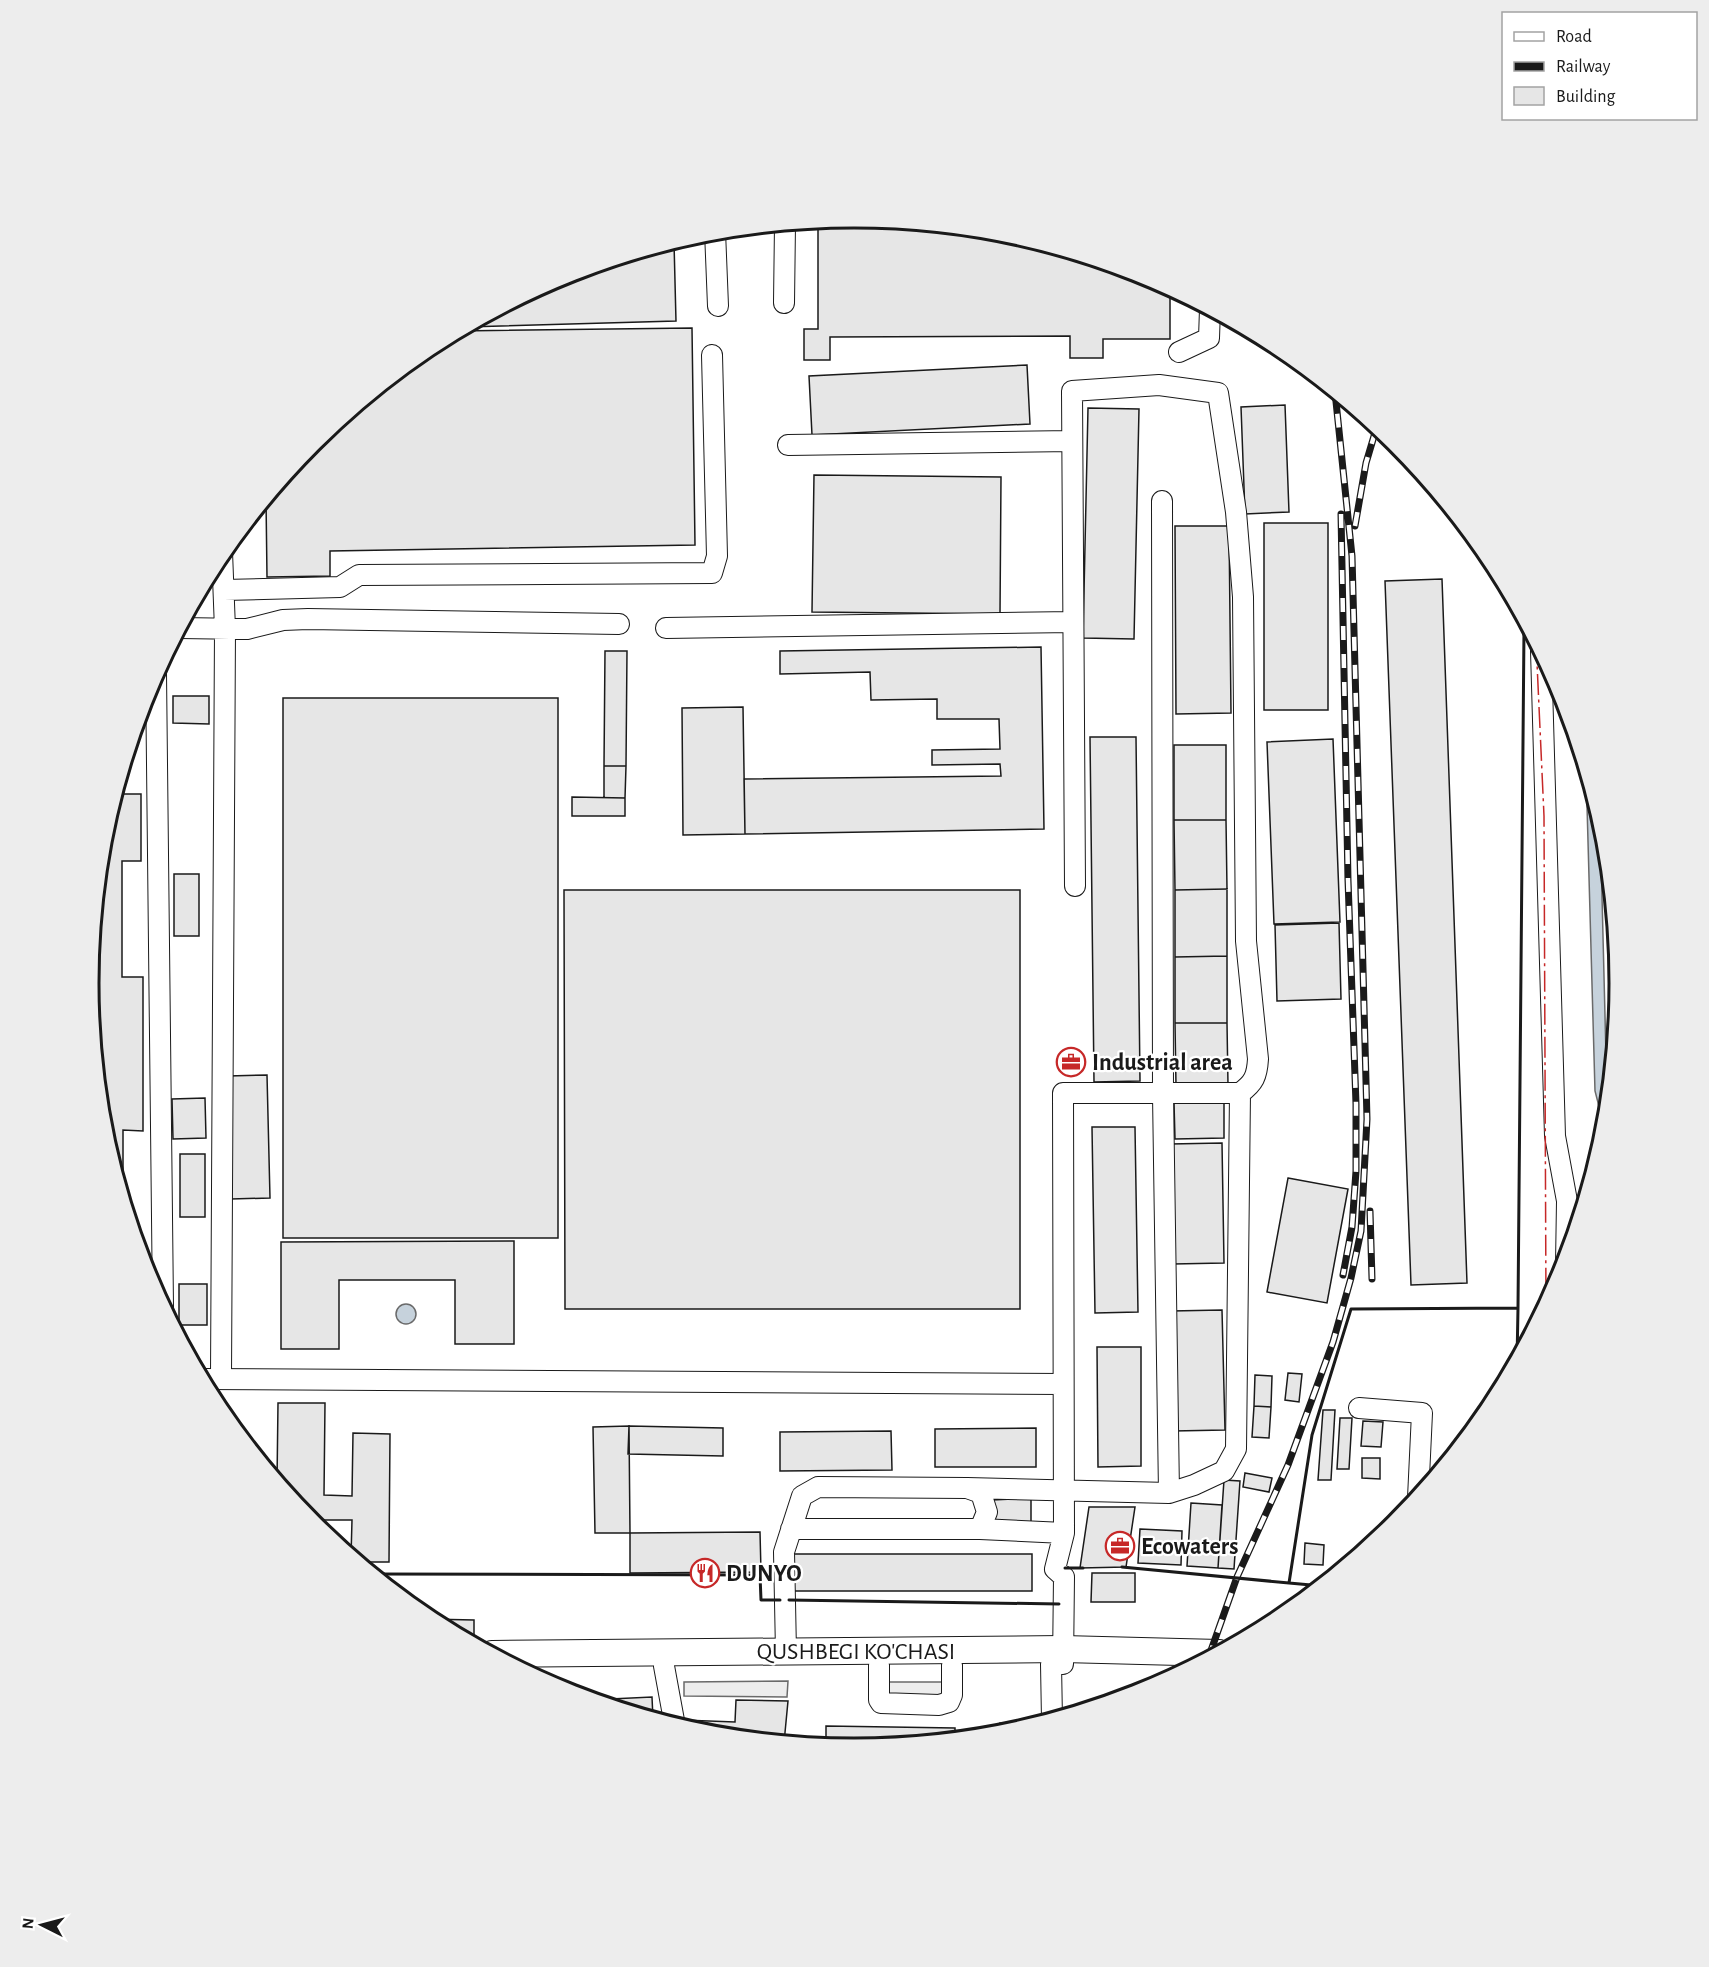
<svg xmlns="http://www.w3.org/2000/svg" width="1709" height="1967" font-family="'Alegreya Sans',sans-serif">
<rect width="100%" height="100%" fill="#fff"/>
<path fill="#ededed" stroke="#6a6a6a" stroke-width="1.5" d="M788 1681 787 1697 684 1696V1682Z
M886 1682H944V1701L886 1700Z"/>
<path fill="#c6d2dc" stroke="#6a6a6a" stroke-width="1.5" d="M1586 770 1600 816 1606 1056 1609 1095 1606 1134 1595 1091Z
M396 1314a10 10 0 1 1 20 0a10 10 0 1 1-20 0Z"/>
<path fill="#e6e6e6" stroke="#1a1a1a" stroke-width="1.5" d="M855 218 1004 232 1148 276 1170 288V339H1103V358H1070V336L830 337V360H804V329H818V221Z
M674 242 676 321 466 327 562 276Z
M692 328 695 545 330 551V576L267 577 266 499 313 442 429 346 457 331Z
M1027 365 1030 424 812 435 809 376Z
M1285 405 1289 512 1245 514 1241 407Z
M1088 408 1139 409 1134 639 1083 638Z
M814 475 1001 477 1000 614 812 612Z
M1264 523H1328V710H1264Z
M1175 526H1229L1231 713 1176 714Z
M1442 579 1467 1283 1411 1285 1385 581Z
M1041 647 1044 829 745 834 744 779 1001 776 1000 764 932 765V750L1000 749 999 719H937V699L871 700 870 672 780 674V651Z
M605 651H627L626 766H604Z
M173 696H209V724L173 723Z
M283 698H558V1238H283Z
M743 707 745 834 683 835 682 708Z
M1090 737H1136L1140 1081 1094 1082Z
M1333 739 1340 922 1274 924 1267 742Z
M1174 745H1226V820H1174Z
M125 764 122 794H141V861H122V977H143V1131L123 1130V1197L103 1133 89 983 103 834Z
M604 766H626L625 798H604Z
M572 797 625 798V816H572Z
M1174 820H1226L1227 889 1175 890Z
M174 874H199V936H174Z
M1227 889V956L1175 957V890Z
M564 890H1020V1309H565Z
M1339 923 1341 999 1277 1001 1275 925Z
M1227 956V1023H1175V957Z
M1175 1023H1227L1228 1085 1176 1086Z
M267 1075 270 1198 231 1199 228 1076Z
M205 1098 206 1138 173 1139 172 1099Z
M1174 1103H1224V1138L1175 1139Z
M1092 1127H1135L1138 1312 1095 1313Z
M1222 1143 1224 1263 1173 1264 1170 1144Z
M180 1154H205V1217H180Z
M1288 1178 1348 1189 1327 1303 1267 1292Z
M514 1241V1344H455V1280H339V1349H281V1242Z
M138 1247H145V1270Z
M179 1284H207V1325H179Z
M1222 1310 1225 1430 1173 1431 1171 1311Z
M1097 1347H1141V1466L1098 1467Z
M1288 1373 1302 1374 1299 1402 1285 1400Z
M1255 1375 1272 1376 1271 1407 1254 1406Z
M278 1403H325L324 1495 352 1496 353 1433 390 1434 389 1562H357L351 1557 352 1520H324L323 1534 313 1525 277 1482Z
M1254 1406 1271 1407 1269 1438 1252 1437Z
M1323 1410H1335L1331 1480H1318Z
M1340 1418H1352L1349 1469H1337Z
M1363 1421 1383 1422 1381 1447 1361 1446Z
M629 1426 723 1428V1456L628 1454Z
M629 1426 630 1533H595L593 1427Z
M1036 1428V1467H935V1429Z
M891 1431 892 1470 780 1471V1432Z
M1362 1458H1380V1479L1362 1478Z
M1245 1473 1272 1478 1269 1492 1243 1487Z
M1224 1480 1240 1481 1234 1569 1218 1568Z
M1031 1498V1524L992 1525V1500Z
M1191 1503 1222 1505 1218 1568 1187 1566Z
M1089 1507H1135L1126 1567 1080 1568Z
M1140 1529 1182 1531 1181 1565 1138 1563Z
M760 1532 761 1572 630 1573V1533Z
M1305 1543 1324 1545 1323 1565 1304 1564Z
M789 1554H1032V1591H789Z
M1092 1573H1135V1602H1091Z
M427 1619 474 1620V1639H464Z
M652 1697 653 1719 589 1700Z
M736 1700 788 1701 784 1743 705 1735 684 1729 683 1720 735 1722Z
M1000 1723 1014 1732 993 1736Z
M826 1726 955 1728V1740L854 1749 826 1747Z"/>
<g fill="none" stroke-linecap="round" stroke-linejoin="round">
<g stroke="#1a1a1a" stroke-width="22">
<path id="minor" d="M715 231 718 306
M784 303 785 224
M1179 352 1209 338 1210 309
M788 445 1072 441
M1162 501 1163 1095 1169 1493
M224 590 340 587 359 575 712 573 717 556 712 355
M180 628 247 629 283 620 308 619 619 624
M666 628 1073 622
M1541 651 1555 1136 1567 1201 1566 1264
M156 673 163 1307
M221 1377 225 629 222 552
M201 1379 1063 1384
M1359 1408 1422 1413 1418 1498
M967 1488 1169 1493 1194 1485 1224 1471 1236 1449 1240 1093
M980 1529 1064 1533
M786 1652 784 1552 802 1496 818 1487 967 1488 981 1493 987 1512 980 1529H791
M1051 1664 1052 1720
M1063 1664 1064 1577 1055 1569 1064 1533 1063 1093H1240C1254 1083 1257 1076 1258 1059L1246 941 1243 597 1236 512 1218 393 1159 385 1072 391 1075 886
M879 1665V1700L881 1703 939 1705 949 1702 952 1695V1665
M664 1666 675 1726"/>
</g>
<g stroke="#1a1a1a" stroke-width="28">
<path id="major" d="M492 1654 1063 1649 1219 1653"/>
</g>
<path stroke="#5f5f5f" stroke-width="3" stroke-dasharray="4.5 3" stroke-linecap="butt" d="M1617 949 1619 1003"/>
<use href="#minor" stroke="#fff" stroke-width="20"/>
<use href="#major" stroke="#fff" stroke-width="26"/>
<g stroke="#1a1a1a" stroke-width="7">
<path id="rail" d="M1341 514 1348 880 1356 1104V1171L1352 1227 1343 1275
M1355 526 1366 463 1377 426
M1370 1211 1372 1279
M1208 1659 1237 1577 1288 1465 1333 1342 1351 1278 1361 1231 1367 1119 1352 556 1335 392"/>
</g>
<use href="#rail" stroke="#fff" stroke-width="4.5" stroke-dasharray="14" stroke-linecap="butt"/>
<path stroke="#1a1a1a" stroke-width="3" d="M1459 518 1468 539 1500 575
M1518 1308 1524 629 1520 611
M1122 1567 1289 1583
M1065 1568H1083
M372 1574 760 1575 761 1600H780
M1322 1586 1289 1583 1312 1435 1351 1309 1518 1308 1517 1361
M789 1600 1059 1604"/>
<path stroke="#c62828" stroke-width="1.5" stroke-dasharray="21 4.5 3 4.5" stroke-linecap="butt" d="M1536 641 1544 816 1546 1308"/>
</g>
<defs>
<g id="office-ring" transform="scale(1.5)"><circle r="9.5" fill="#fff" stroke="#c62828" stroke-width="1.5"/><path d="M-6-3h4V-5.5h4V-3h4V5H-6ZM-1-4.5V-3h2v-1.5ZM-6 0V1H6V0Z" fill="#c62828"/></g>
<g id="restaurant-ring" transform="scale(1.5)"><circle r="9.5" fill="#fff" stroke="#c62828" stroke-width="1.5"/><path d="M-5-6h1v4h1v-4h1v4h1v-4h1v5L-1.5 .5V6h-2V.5L-5-1ZM5-6V6H3V1.5H1.5Q1.5-4 5-6Z" fill="#c62828"/></g>
</defs>
<g fill-rule="evenodd">
<use href="#office-ring" x="1071" y="1062"/>
<use href="#office-ring" x="1120" y="1546"/>
<use href="#restaurant-ring" x="705" y="1573"/>
</g>
<g text-anchor="middle" stroke-width="4.5" stroke-linejoin="round" paint-order="stroke">
<g font-size="24" font-weight="bold" fill="#1a1a1a" stroke="#fff" text-anchor="start">
<text x="1092" y="1070">Industrial area</text>
<text x="1141" y="1554">Ecowaters</text>
<text x="726" y="1581">DUNYO</text>
</g>
<g font-size="24" fill="#1a1a1a" stroke="#fff">
<text x="856" y="1659">QUSHBEGI KO'CHASI</text>
</g>
</g>
<path d="M0 0H1709V1967H0ZM99 983a755 755 0 1 1 1510 0a755 755 0 1 1-1510 0Z" fill="#ededed" fill-rule="evenodd"/>
<path fill="none" stroke="#1a1a1a" stroke-width="3" d="M99 983a755 755 0 1 1 1510 0a755 755 0 1 1-1510 0Z"/>
<rect x="1502" y="12" width="195" height="108" fill="#ffffff" stroke="#a3a3a3" stroke-width="1.5"/>
<rect x="1514" y="32" width="30" height="9" fill="#ffffff" stroke="#a3a3a3" stroke-width="1.5"/>
<text x="1556" y="42" font-size="18" fill="#1a1a1a">Road</text>
<rect x="1514" y="62" width="30" height="9" fill="#1a1a1a" stroke="#a3a3a3" stroke-width="1.5"/>
<text x="1556" y="72" font-size="18" fill="#1a1a1a">Railway</text>
<rect x="1514" y="87" width="30" height="18" fill="#e6e6e6" stroke="#a3a3a3" stroke-width="1.5"/>
<text x="1556" y="102" font-size="18" fill="#1a1a1a">Building</text>
<g transform="translate(42 1925) rotate(276)" stroke="#ffffff" stroke-width="4.5" paint-order="stroke">
<path d="M0-4.5L10 22L0 15L-10 22Z" fill="#1a1a1a"/>
<text y="-9" font-size="16" font-weight="bold" text-anchor="middle" fill="#1a1a1a">N</text>
</g>
</svg>
